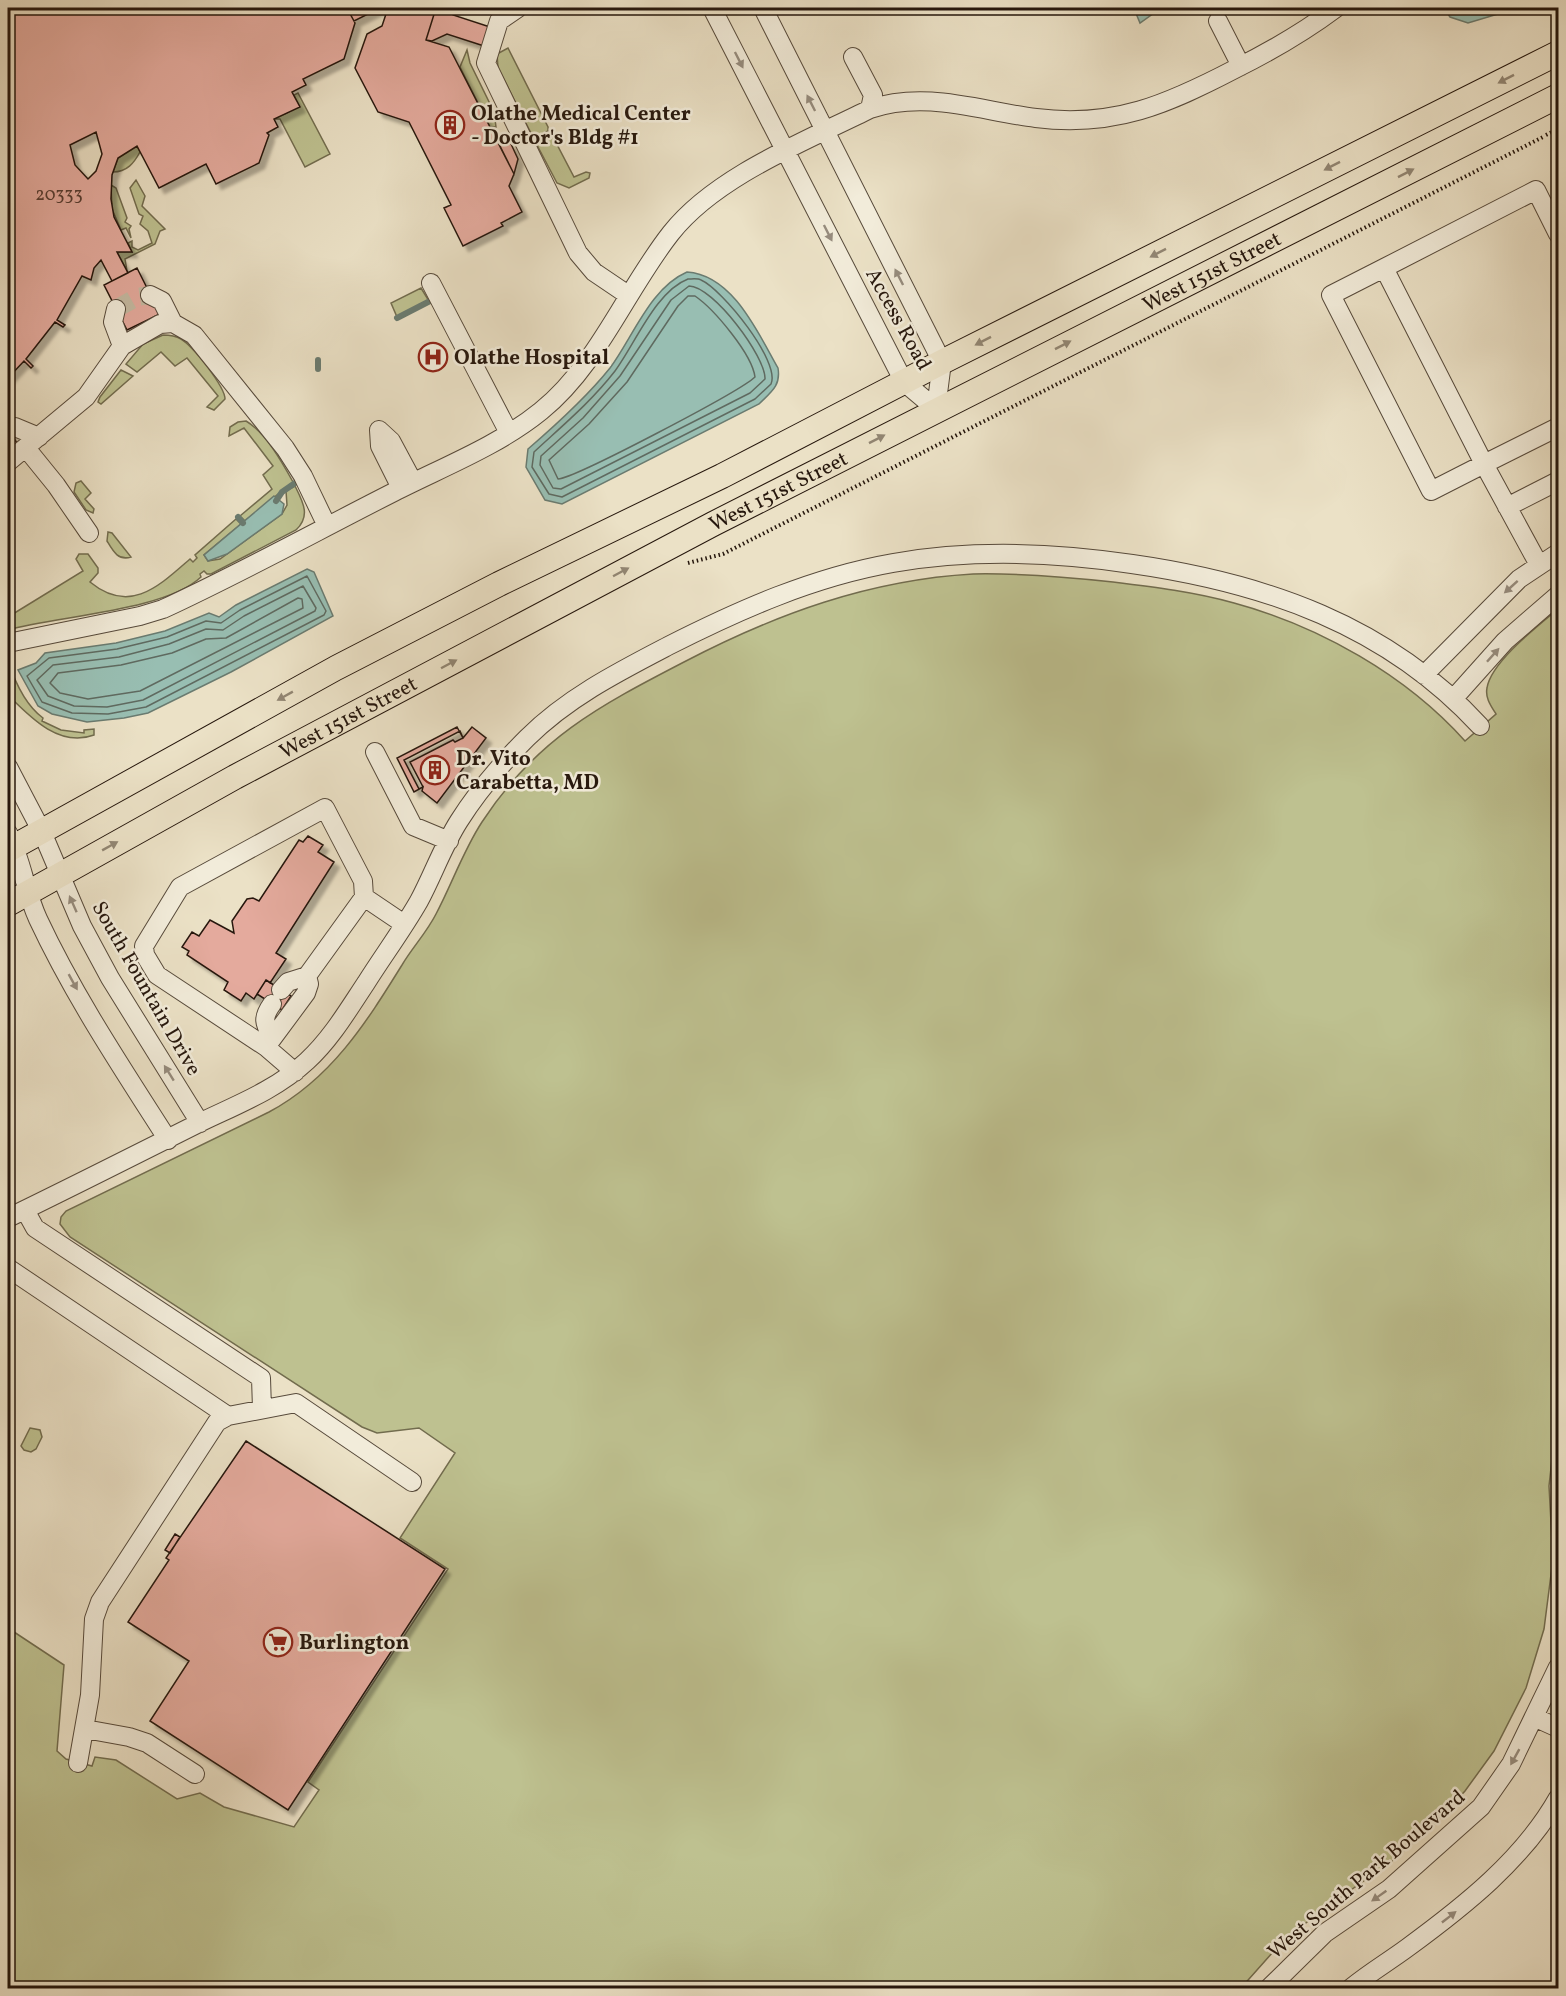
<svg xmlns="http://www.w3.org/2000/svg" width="1566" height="1996" font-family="Vollkorn,serif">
<defs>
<filter id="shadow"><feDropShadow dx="5.5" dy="5.5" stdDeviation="1.5" flood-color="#0004"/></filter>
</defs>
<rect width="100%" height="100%" fill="#ebe1c6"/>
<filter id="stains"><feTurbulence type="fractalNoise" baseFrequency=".00333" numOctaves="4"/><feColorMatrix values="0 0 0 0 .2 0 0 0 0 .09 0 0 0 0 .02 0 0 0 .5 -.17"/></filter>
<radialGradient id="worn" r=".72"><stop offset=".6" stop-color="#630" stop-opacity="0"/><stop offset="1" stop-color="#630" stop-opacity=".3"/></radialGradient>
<path fill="#bec190" stroke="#726c4e" stroke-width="1.5" d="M508 48 548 127V131L535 137 532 135 498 68 497 54Z
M467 50 470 63 494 112 496 127H490L460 67Z
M298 93 330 154 305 167 280 119H274L299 107 294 95Z
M549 136 553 137 574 177 586 172 590 173 589 178 569 188 557 183 537 145 538 142Z
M137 146 140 152C134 163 127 172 113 172L118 158Z
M136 180 145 196 142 206 165 229 160 231 155 244 125 259 127 271 117 252H132L128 243 132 241V247L138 250 152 243 148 231 140 224 143 216 139 214 130 188Z
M111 185 116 188 127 218 125 222 131 226 129 229 131 238 126 228 121 230 112 209Z
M421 288 429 301 397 317 391 303Z
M163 335C170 335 176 336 181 339 193 346 225 387 225 399L214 410 207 407 218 396 187 358 175 366 161 352 137 372 126 364 143 344Z
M121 370 133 376 101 404 98 402 100 397Z
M246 421C265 432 282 462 293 482L245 521 240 516 272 489 263 475 273 466 244 428 229 436 230 427 238 422Z
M81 481 91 493 85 499 94 509 93 513 86 510 74 492 76 483Z
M295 486C303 502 311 516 296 530L211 574H207L204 571 200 574 201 577C165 611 57 616 8 630V617L83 571 76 559 79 554H88L98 568V573L90 582C130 615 159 586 190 559L193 562 197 558 195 555 236 519 241 524 204 555 208 561 220 559 282 514 287 505 286 491Z
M108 532 112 533 131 557C118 561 113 551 107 541Z
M973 574C1020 573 1066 577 1113 582 1154 587 1195 592 1234 603 1319 626 1406 675 1465 741L1496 714C1491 706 1485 698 1487 688 1491 662 1539 625 1558 609V1405L1549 1486 1553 1559 1544 1629 1526 1688 1494 1751 1465 1791 1431 1827 1391 1862 1315 1915 1274 1951 1241 1988H8V1628L64 1665 57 1751 66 1759 92 1766 95 1757 116 1760 177 1799 200 1793 224 1807 294 1827 319 1790 308 1782 448 1569 400 1538 455 1453 419 1428 377 1433 362 1427 70 1237 60 1224 61 1217 66 1211 269 1112C331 1079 366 1023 402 965 412 948 427 932 436 914 452 884 463 851 482 822 536 739 599 706 684 662 776 614 869 580 973 574Z
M8 661C15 682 25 705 43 718L42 721 61 730 84 733V730L94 729V735C59 748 30 717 8 695Z
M30 1428 40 1430 42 1437 36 1449 31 1452 24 1450 21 1446Z"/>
<path fill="#98beb2" stroke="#6a7b70" stroke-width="1.5" d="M1129 8H1161L1140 23 1135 11Z
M1444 8H1518L1468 23 1450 17Z
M687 272C733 275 758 333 778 368 781 386 771 392 759 404L562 504 545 500 526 467 528 449C557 424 586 398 610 368 633 337 650 288 687 272Z
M274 496 284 504 282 514 227 554 208 561 204 555Z
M307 569 314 572 333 616 231 672 148 713 124 718 87 722 52 714 38 706 18 670 36 663 45 653 116 643 165 631 209 613 219 617 236 605Z"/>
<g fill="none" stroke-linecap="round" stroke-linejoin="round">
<path stroke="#5f6a60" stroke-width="1.5" d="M688 279C692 279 698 278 701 280 722 289 781 362 771 384L755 399 562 497 549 494 532 467 534 452C562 426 591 402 615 371 635 344 656 291 688 279Z
M689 286C713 286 766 357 765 379L750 393 561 489 553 488 540 465 541 456 583 418 620 376 671 300Z
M688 296H695C714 309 752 354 755 377 739 392 575 478 558 479L549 460 589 424 627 382 678 306Z
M307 576 326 611 324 615 146 707 108 714 72 713 42 702 27 676 49 658 117 649 167 637 206 621 221 623 240 610Z
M303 586 316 608 315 611 143 700 107 707 74 706 48 696 37 680 53 665 119 657 169 644 206 629 223 630 244 616Z
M298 598 302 599 303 608 140 691 88 699 60 693 50 683 58 673 121 665 172 653 206 639 226 638Z"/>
<path stroke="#6a7b70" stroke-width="6" d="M397 318 430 301
M318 360V369
M276 501 282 492 295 483
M238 517 243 523"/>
</g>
<path fill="#e4aa9d" stroke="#26170d" stroke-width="1.5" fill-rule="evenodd" filter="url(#shadow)" d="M8 8H347L355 23 344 59 303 79 306 85 292 92 300 107 274 119 278 127 267 133 269 135 259 163 216 184 206 164 159 188 137 146 118 158 112 175 111 199 114 217 132 252H117L128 273 112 281 101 260 94 268 91 280 82 276 57 320 65 325 63 327 55 322 26 359 33 366 31 368 24 361 8 378V224L11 212 8 205ZM96 132 102 154 96 171 88 179 75 165 70 145Z
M347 8H388L387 12 378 9 354 21Z
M388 8H436L426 40 449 47 514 174 509 186 522 212 501 223 503 226 463 246 444 208 451 205 409 122 378 112 355 68 367 34 382 26Z
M436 8H450L453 15 490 27 484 46 447 34 432 41 426 40Z
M496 138 511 144 518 159 514 174Z
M137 268 160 314 127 330 104 285Z
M8 429 17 443 8 450Z
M457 727 463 738 455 742 453 740 410 762 423 787 414 792 397 758Z
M472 727 486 738 437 803 422 791 423 787 419 789 404 760 460 731 463 738Z
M308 836 323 845 318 852 334 862 276 953 286 959 270 983 266 980 254 999 246 993 241 1001 224 990 228 982 187 955 189 951 182 947 192 932 199 936 210 920 234 933 232 921 247 899 253 898 259 901 299 840 303 842Z
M266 980 291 996 282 1010 257 994Z
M246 1441 445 1569 288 1810 150 1721 189 1661 128 1622 169 1560 166 1558Z
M175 1534 180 1537 170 1553 165 1550Z"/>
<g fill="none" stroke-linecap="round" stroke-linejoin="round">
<path stroke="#c4b9a1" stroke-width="18" stroke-dasharray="18 9" stroke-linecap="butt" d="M116 309 137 297 150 295"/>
<g stroke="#574a3b" stroke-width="20">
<path id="minor" d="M518 8 499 21 486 63 578 253 594 272 628 295
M712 8 904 382 936 409
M763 8 942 362 936 409
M1218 21 1241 66
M853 57 873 95 870 109
M1384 268 1331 295 1431 491 1484 464 1384 268 1536 190 1558 234
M431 283 509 433
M150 295 162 301 173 323
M116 309 113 322 122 346
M8 427H15L39 437
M379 430 380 446 401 488
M379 430 391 441 413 482
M26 448 56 485 89 533
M8 462 86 397 122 346 160 324 173 323 194 335 285 448 303 476 327 526
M1507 507 1558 481
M1539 565 1484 464 1558 427
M8 643 140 616 163 609C241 573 317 531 394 492 443 467 498 446 541 411 598 365 626 290 671 233 716 176 806 141 870 109 926 90 980 111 1036 118 1114 128 1168 104 1235 69 1271 51 1304 32 1336 8
M1424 675 1519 579 1558 553
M1454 698 1505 641 1558 595
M375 752 413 826 449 841
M8 767 42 832 82 926 110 978 200 1123
M8 833C22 860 25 891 38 919 74 996 122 1068 168 1140
M364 897 404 924
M281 990 288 982 307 976
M272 1038C264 1023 262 1018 272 1004
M266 1047 306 993 309 984 307 976 364 897 363 881 325 808 180 887 144 946 145 955 157 975 266 1047 295 1072
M25 1210 35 1228 261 1378 262 1409
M8 1218C72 1187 135 1155 199 1123 236 1105 276 1090 307 1061 331 1039 348 1010 366 983 383 956 403 929 419 901 433 875 443 846 459 821 478 791 502 763 527 738 567 698 618 672 668 646 739 610 813 577 893 563 973 549 1052 552 1132 564 1265 583 1387 625 1480 726
M8 1268 228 1416
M1536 1718 1558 1728
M85 1729 129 1737 147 1743 195 1774
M78 1763 90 1695 94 1619 100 1602 217 1422 228 1416 296 1403 412 1482
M1269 1988 1325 1933 1389 1889 1481 1807 1511 1764 1558 1667
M1351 1988C1369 1973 1388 1962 1407 1948 1463 1907 1523 1860 1558 1798"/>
</g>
<g stroke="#26170d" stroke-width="26">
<g id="major">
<path d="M8 850 336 668 499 584 722 476 942 362 1558 53"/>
<path id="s1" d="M8 904 235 777 713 524 1558 96"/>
</g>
</g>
<path stroke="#26170d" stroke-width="4" stroke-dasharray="1.5 3" stroke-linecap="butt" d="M1546 135 1558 129
M688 563 723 554 1543 137"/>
<use href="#minor" stroke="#f2ecda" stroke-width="18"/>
<use href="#major" stroke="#ebe1c6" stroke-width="24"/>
</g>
<defs><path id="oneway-solid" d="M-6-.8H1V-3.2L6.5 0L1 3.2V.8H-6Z" transform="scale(1.5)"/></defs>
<g fill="#968c7e">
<use href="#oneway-solid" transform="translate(739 60) rotate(63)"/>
<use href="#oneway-solid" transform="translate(811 103) rotate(-117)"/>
<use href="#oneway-solid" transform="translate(828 233) rotate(63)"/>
<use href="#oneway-solid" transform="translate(899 277) rotate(-117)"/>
<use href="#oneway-solid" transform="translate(1511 587) rotate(138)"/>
<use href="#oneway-solid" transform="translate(1493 655) rotate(-48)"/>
<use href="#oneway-solid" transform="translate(73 904) rotate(-114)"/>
<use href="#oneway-solid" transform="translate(73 982) rotate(61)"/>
<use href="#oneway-solid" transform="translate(169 1073) rotate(-122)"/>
<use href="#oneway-solid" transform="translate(1515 1757) rotate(119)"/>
<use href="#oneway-solid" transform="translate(1379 1896) rotate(145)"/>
<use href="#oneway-solid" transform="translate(1449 1917) rotate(-38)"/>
</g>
<g fill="#928673">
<use href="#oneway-solid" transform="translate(1506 79) rotate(153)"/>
<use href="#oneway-solid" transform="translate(1332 166) rotate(153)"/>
<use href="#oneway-solid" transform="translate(1406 173) rotate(-27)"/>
<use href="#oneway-solid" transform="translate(1158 253) rotate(153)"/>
<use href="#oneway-solid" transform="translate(983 341) rotate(153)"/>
<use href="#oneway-solid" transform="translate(1063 345) rotate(-27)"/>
<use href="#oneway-solid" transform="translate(877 439) rotate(-27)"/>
<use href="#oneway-solid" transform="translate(621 572) rotate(-28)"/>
<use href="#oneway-solid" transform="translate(449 664) rotate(-28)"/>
<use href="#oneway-solid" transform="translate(285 696) rotate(151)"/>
<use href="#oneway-solid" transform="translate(110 846) rotate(-29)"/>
</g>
<defs>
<g id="building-ring" transform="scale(1.5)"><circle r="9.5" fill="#f2ecda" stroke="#8f2418" stroke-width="1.5"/><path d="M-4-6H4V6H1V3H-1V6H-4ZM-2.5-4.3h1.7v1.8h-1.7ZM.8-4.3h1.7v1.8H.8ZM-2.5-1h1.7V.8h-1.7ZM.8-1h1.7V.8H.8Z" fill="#8f2418"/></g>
<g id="hospital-ring" transform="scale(1.5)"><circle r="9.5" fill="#f2ecda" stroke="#8f2418" stroke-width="1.5"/><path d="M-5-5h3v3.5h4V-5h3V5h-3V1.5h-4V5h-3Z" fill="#8f2418"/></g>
<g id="supermarket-ring" transform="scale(1.5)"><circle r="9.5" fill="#f2ecda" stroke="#8f2418" stroke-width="1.5"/><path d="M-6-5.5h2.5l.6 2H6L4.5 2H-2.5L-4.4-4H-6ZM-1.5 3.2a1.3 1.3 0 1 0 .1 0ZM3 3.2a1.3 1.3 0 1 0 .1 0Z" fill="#8f2418"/></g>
</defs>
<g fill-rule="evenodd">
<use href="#building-ring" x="450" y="125"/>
<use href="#hospital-ring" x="433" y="357"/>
<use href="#building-ring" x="435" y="770"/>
<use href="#supermarket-ring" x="278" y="1642"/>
</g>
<g text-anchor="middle" stroke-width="5" stroke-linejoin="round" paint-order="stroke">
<g font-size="18" fill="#563c31">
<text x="59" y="200">20333</text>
</g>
<g font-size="21" font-weight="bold" fill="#26170d" stroke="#f2ecda" text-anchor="start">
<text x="471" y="120">Olathe Medical Center<tspan x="471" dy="24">- Doctor's Bldg #1</tspan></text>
<text x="454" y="364">Olathe Hospital</text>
<text x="456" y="765">Dr. Vito<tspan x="456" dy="24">Carabetta, MD</tspan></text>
<text x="299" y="1649">Burlington</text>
</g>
<g font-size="21" fill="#26170d" stroke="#f2ecda">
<text dy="7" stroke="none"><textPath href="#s1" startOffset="1360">West 151st Street</textPath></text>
<text transform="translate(899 319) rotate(61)" y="7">Access Road</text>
<text dy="7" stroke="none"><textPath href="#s1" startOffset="874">West 151st Street</textPath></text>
<text dy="7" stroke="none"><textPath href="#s1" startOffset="388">West 151st Street</textPath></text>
<text transform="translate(147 988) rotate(60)" y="7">South Fountain Drive</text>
<text transform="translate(1366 1874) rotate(-40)" y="7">West South Park Boulevard</text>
</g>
</g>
<rect width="1566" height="1996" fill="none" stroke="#ebe1c6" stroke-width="30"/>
<rect x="9" y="9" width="1548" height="1978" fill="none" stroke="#26170d" stroke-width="3"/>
<rect x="15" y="15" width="1536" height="1966" fill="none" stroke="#26170d" stroke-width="1.5"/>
<rect width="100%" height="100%" filter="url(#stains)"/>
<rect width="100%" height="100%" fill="url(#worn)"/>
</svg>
